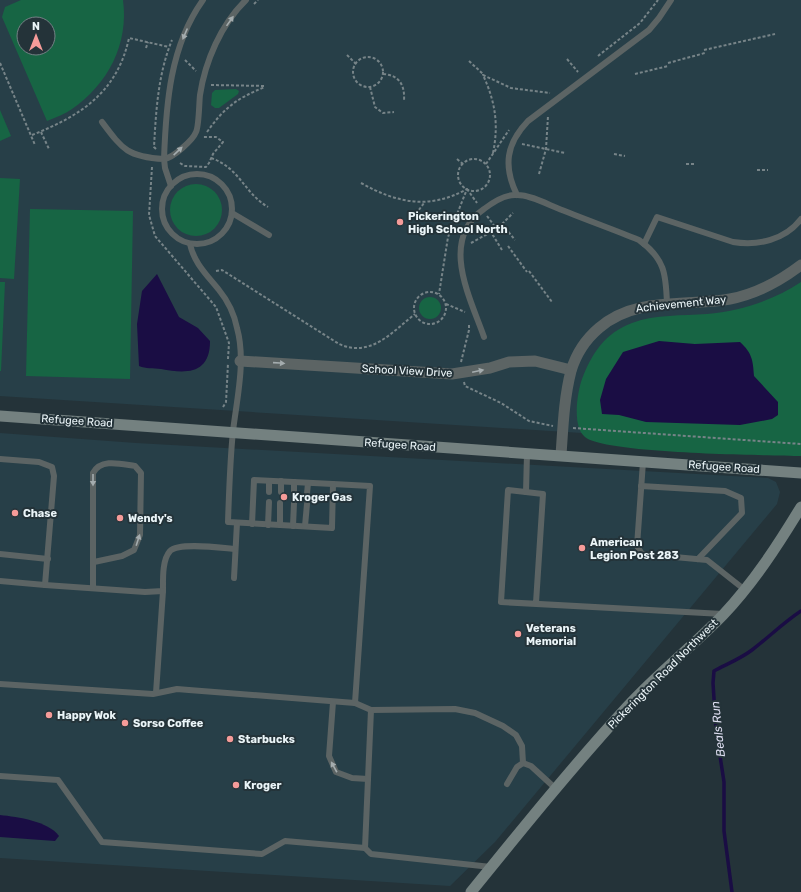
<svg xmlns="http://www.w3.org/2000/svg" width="801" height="892" font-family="Rubik,sans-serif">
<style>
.built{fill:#273f48;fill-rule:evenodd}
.green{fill:#176544;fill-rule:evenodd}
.water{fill:#1a0d44}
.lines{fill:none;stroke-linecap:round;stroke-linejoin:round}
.stream{stroke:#1a0d44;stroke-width:3.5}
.path{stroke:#778488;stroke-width:2;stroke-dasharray:3 2;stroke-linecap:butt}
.service{stroke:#5c6464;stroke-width:6}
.minor{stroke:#5c6464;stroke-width:11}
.secondary{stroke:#748180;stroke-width:11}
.oneway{fill:#a4acae}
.poi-dot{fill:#f59b99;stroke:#243339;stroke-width:1.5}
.labels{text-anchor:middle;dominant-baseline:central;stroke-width:4;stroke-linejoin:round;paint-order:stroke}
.poi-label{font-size:11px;font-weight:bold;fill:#ebf5f8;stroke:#243339;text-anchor:start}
.street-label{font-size:11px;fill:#ebf5f8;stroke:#243339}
.water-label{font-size:12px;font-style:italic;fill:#dedef1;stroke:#243339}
</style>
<rect width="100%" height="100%" fill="#243339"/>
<g class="built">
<path d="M0 0H801V447L0 396ZM24 24H48V48H24Z"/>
<path d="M0 433 136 443 768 478 776 482 780 492 777 504 495 842 450 886 0 858Z"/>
</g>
<g class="green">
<path d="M21 0H123C129 44 108 84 72 109 65 114 56 117 47 121L2 17 5 7ZM24 24H48V48H24Z"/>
<path d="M236 89 239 91 238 94 219 108H215L211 105 212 93 215 90Z"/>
<path d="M0 110 11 136 0 141Z"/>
<path d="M0 178 20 179 14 279 0 278Z"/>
<circle cx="196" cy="210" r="26"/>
<path d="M30 209 133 211 130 379 26 376Z"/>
<path d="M0 282H5L1 371H0Z"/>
<path d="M801 282V456C766 455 605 454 585 437 572 427 577 393 582 379 592 353 605 333 632 323 656 314 682 316 707 314 741 311 774 300 801 282Z"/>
<circle cx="430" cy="308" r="11"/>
</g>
<g class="water">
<path d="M157 274 179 317 198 328 210 341C210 374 187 374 161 369 153 368 146 369 139 366L137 324 142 291Z"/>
<path d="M659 341 695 344 740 342C752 353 753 360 754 376L778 402V415L772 419 740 425 646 422 619 415 602 414 600 400 606 379 623 352Z"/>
<path d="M0 815C18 817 48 821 59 836L55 841 0 837Z"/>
</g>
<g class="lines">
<path class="stream" d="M732 892 724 831V782L716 730 713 683 714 671C727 664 740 659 752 650 769 637 783 623 801 611"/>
<g class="path">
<path d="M254 4 258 0"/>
<path d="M146 48 148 42"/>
<path d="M704 50 775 34"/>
<path d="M347 55 356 64"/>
<path d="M598 56 640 23 658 0"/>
<circle cx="368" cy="72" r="15"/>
<path d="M567 59 578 72"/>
<path d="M185 60 196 71"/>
<path d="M469 61 483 74"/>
<path d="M0 63 35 145"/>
<path d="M668 63 705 53"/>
<path d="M383 74C400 75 405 86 404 101"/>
<path d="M635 74 668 66"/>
<path d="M211 85 266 86"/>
<path d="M370 87 375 107 383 113 394 112"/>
<path d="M41 132 49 149"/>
<path d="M207 132C224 108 237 98 265 87"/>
<path d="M32 135C80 116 117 93 129 38L169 47"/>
<path d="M522 144 565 153"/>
<path d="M156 149 154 147C156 111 158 74 172 40"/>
<path d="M493 153C499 124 495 101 483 75L511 88 550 93"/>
<path d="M614 154 625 156"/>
<path d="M211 158C240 168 244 193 268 207"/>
<circle cx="474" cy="175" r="16"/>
<path d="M457 159 463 164"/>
<path d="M180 163 185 166 206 167 209 163 213 154 223 142 216 137H203"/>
<path d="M486 164 509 130"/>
<path d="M686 164H696"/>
<path d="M152 167 149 215 155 236 216 307 229 343 228 359"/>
<path d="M757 170H768"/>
<path d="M539 174 546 149 548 116"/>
<path d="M361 183C397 203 429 210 467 189L448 237 439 294"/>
<path d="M467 189 477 203"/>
<path d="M487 216 496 228"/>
<path d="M413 218 424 203"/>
<path d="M502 224 513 213"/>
<path d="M471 243 491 232"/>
<path d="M508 246 527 272"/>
<path d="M502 250 491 232 502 224 515 240"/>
<path d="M216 271 222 270 339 344C371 358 392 332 415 314"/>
<path d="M529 271 552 302"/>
<circle cx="430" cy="308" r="16"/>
<path d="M446 304 465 312"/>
<path d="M461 362 469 330V324"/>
<path d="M464 382 465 386 501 403 529 421 553 426"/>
<path d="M223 407 226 402 228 363"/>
<path d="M573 428 801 444"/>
</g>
<g class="service">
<path d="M203 0C170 46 166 104 164 159 173 158 193 140 196 132 199 126 199 104 200 95 205 62 221 24 246 0"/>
<path d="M102 122C123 150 128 157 164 159L165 168 171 186"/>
<circle cx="197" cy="209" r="35"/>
<path d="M517 195C503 166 506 144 528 121L649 30 659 18 671 0"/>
<path d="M232 213 269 235"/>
<path d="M190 244C194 263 207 275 219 290 228 301 234 313 237 328 246 360 237 398 233 431 230 461 229 492 228 522L332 528 333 484 370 486 355 703"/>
<path d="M644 244 657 217 733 242C758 246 785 240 801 219"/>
<path d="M484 337C470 297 439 240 484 209 493 202 505 194 517 195 530 195 545 203 557 208 584 219 612 229 639 240 665 259 666 274 667 304"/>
<path d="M0 459 39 462 52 467 54 476 45 585 0 581"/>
<path d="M643 462 637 546 642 554 707 560 745 590"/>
<path d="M641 486 725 491 741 498 742 513 698 559"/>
<path d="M269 492V481"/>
<path d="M281 492V481"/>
<path d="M526 492 527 454"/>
<path d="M294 493V482"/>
<path d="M307 494 308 483"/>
<path d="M252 524 254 480 333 484"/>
<path d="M268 525 269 502"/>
<path d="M280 525V503"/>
<path d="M293 526 294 503"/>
<path d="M305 526 307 504"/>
<path d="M0 554 48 559"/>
<path d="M234 578 237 523"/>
<path d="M45 585 145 592 163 591C163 579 162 560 170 551 179 542 222 548 235 549"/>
<path d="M93 587V473C101 458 121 464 135 466L141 473 140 535 134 550 122 556 94 562"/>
<path d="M536 603 543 494 508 490 501 602 723 614"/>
<path d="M0 684 153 694 177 689 189 690 355 703 371 710 455 709 475 713 503 726 516 735 522 746 523 763"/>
<path d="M156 693 163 591"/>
<path d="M333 702 329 756 336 772 352 778 368 779"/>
<path d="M371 710 365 848 371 854 491 867"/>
<path d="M0 776 58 780 102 842 262 854 285 841 365 848"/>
<path d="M507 784 517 767 523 763 531 766 555 788"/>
</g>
<g class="minor">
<path d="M240 361 452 374 490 368 509 362 535 361 571 370"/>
<path d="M561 455C563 427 564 398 571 371 576 354 586 339 599 328 636 296 685 307 730 299 756 294 780 281 801 265"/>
</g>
<g class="secondary">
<path d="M0 416 801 473"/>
<path d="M471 892C522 829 573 766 627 707 657 674 693 646 723 615 754 582 778 545 801 507"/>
</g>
</g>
<defs><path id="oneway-solid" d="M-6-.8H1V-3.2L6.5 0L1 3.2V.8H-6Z"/></defs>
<g class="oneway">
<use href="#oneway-solid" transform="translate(230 21) rotate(-55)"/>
<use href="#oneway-solid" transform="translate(185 34) rotate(113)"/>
<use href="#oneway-solid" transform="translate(178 151) rotate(-43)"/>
<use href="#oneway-solid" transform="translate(279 363) rotate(4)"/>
<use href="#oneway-solid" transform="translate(478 371) rotate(-12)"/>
<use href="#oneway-solid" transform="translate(93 480) rotate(90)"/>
<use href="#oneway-solid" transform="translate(138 540) rotate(-72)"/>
<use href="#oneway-solid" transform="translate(334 767) rotate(-119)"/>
</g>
<g class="poi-dot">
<circle cx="400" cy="222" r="4"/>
<circle cx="284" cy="497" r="4"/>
<circle cx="15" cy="513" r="4"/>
<circle cx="120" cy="518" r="4"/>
<circle cx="582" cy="548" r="4"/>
<circle cx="518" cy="634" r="4"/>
<circle cx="49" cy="715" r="4"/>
<circle cx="125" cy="723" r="4"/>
<circle cx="230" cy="739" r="4"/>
<circle cx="236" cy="785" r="4"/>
</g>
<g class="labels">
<g class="poi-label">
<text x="408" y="216">Pickerington<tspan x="408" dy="13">High School North</tspan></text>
<text x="292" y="497">Kroger Gas</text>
<text x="23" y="513">Chase</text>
<text x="128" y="518">Wendy's</text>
<text x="590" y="542">American<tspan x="590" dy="13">Legion Post 283</tspan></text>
<text x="526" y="628">Veterans<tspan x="526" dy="13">Memorial</tspan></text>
<text x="57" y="715">Happy Wok</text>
<text x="133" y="723">Sorso Coffee</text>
<text x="238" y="739">Starbucks</text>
<text x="244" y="785">Kroger</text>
</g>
<g class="street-label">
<text transform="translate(681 304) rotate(-6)">Achievement Way</text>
<text transform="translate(407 371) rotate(3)">School View Drive</text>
<text transform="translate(77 421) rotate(4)">Refugee Road</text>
<text transform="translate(400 445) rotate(4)">Refugee Road</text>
<text transform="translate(724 467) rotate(4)">Refugee Road</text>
<text transform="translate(663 674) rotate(-45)">Pickerington Road Northwest</text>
</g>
<g class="water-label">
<text transform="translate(718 729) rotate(-96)">Beals Run</text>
</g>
</g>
<g transform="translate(36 36)"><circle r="19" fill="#243339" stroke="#748185"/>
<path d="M0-3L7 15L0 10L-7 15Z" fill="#f59b99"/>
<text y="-6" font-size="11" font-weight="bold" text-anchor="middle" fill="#ebf5f8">N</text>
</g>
</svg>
